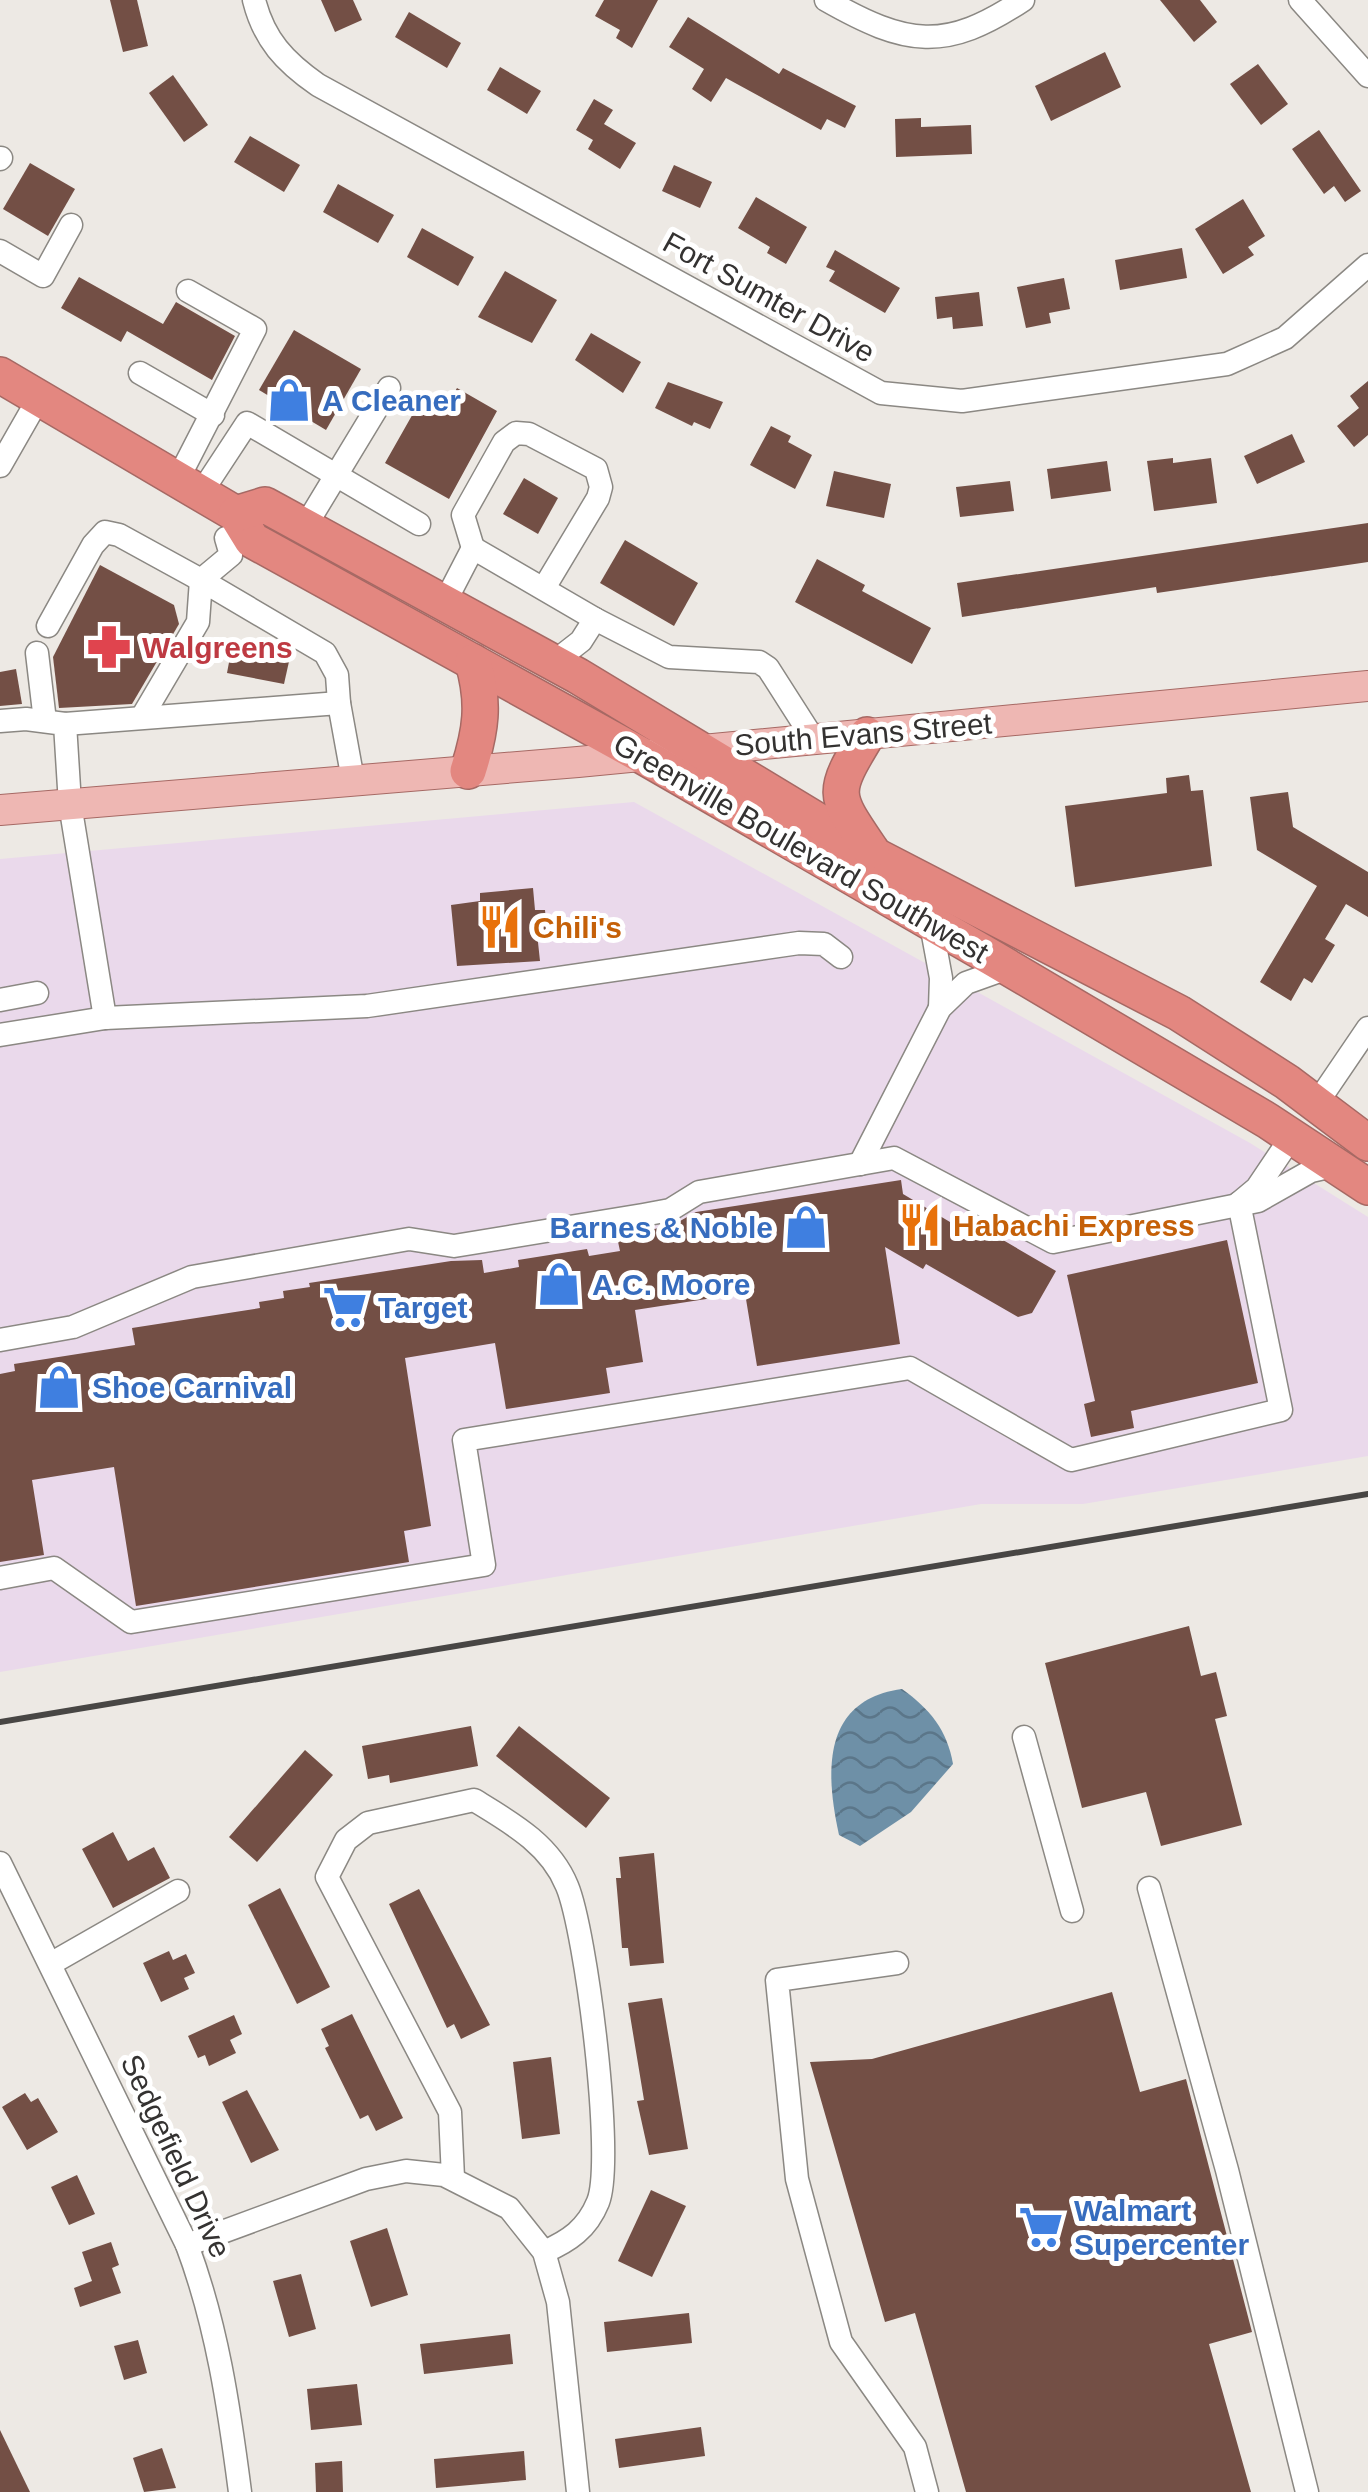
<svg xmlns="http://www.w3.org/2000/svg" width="1368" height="2492" font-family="Arial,sans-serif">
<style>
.commercial{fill:#ead9eb}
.water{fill:url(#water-waves)}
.building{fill:#734f45}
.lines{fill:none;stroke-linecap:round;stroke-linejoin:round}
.minor-casing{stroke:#8b8883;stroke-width:25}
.major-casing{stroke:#a66964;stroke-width:32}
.highway-casing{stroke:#a66964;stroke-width:38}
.minor{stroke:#fff;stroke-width:22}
.major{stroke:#eeb7b3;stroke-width:30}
.highway{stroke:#e38780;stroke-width:35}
.rail{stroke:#484644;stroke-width:6}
.labels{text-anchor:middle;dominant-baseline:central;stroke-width:10;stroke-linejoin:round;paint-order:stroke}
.street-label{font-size:30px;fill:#343231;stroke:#fff}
.shop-label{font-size:30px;font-weight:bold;fill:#366cbe;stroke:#fff;text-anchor:start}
.health-label{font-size:30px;font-weight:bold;fill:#be3a42;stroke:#fff;text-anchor:start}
.food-label{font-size:30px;font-weight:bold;fill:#c56008;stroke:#fff;text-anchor:start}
</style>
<defs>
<pattern id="water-waves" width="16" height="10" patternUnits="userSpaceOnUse" patternTransform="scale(2.5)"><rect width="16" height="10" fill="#6e90a7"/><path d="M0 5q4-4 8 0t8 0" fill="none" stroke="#5b7689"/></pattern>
</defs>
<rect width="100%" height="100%" fill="#ede9e4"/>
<path class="commercial" d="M634 802 1250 1143 1368 1217V1456L1083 1504H981L0 1672V859Z"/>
<path class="water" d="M902 1689C930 1709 947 1730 953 1764L911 1812 860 1846 839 1835C825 1771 822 1700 902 1689Z"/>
<g class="building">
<path d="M110 0H137L148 46 123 52Z"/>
<path d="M321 0H353L362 20 335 32Z"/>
<path d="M604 0H658L632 48 616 38 620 30 595 16Z"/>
<path d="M1160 0H1200L1217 22 1194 42Z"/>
<path d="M409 12 461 43 447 68 395 37Z"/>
<path d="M688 17 779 74 783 68 856 106 845 128 827 119 821 130 726 78 711 102 692 89 704 69 669 47Z"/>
<path d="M1105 52 1121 87 1051 121 1035 86Z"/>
<path d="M1258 64 1288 104 1261 125 1230 84Z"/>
<path d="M500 67 541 91 527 114 487 90Z"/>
<path d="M173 75 208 125 184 142 149 93Z"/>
<path d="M594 99 613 110 604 124 636 143 620 169 588 149 593 140 576 130Z"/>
<path d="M921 118V127L971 125 972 154 896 157 895 119Z"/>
<path d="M1319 130 1361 191 1345 202 1334 186 1324 194 1292 149Z"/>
<path d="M250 136 300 165 284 192 234 162Z"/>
<path d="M30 163 75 189 48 236 3 209Z"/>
<path d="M674 165 712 182 700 208 662 191Z"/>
<path d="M338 184 394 215 378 243 323 212Z"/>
<path d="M756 197 807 227 786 264 767 253 770 247 738 228Z"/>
<path d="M1243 199 1265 236 1248 247 1254 255 1223 274 1195 229Z"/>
<path d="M422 228 474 257 458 286 407 257Z"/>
<path d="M1182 248 1187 278 1120 290 1115 260Z"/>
<path d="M835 250 900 288 885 313 829 281 835 271 826 267Z"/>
<path d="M505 271 557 300 532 343 478 317Z"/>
<path d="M79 277 163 324 176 302 235 336 212 380 127 331 121 342 61 308Z"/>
<path d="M1064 278 1070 309 1049 313 1051 323 1026 328 1017 287Z"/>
<path d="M979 292 983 326 953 329 952 317 937 319 935 297Z"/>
<path d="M294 330 361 369 326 430 259 390Z"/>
<path d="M591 333 641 362 623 393 575 360Z"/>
<path d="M1368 381V435L1354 447 1337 426 1359 408 1350 396Z"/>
<path d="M668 382 723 402 710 429 694 422 692 426 655 408Z"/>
<path d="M457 388 497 411 449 499 385 463 423 396 445 409Z"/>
<path d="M771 426 791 436 788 442 812 455 795 489 750 465Z"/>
<path d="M1292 434 1305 462 1257 484 1244 456Z"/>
<path d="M1173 458V463L1211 458 1217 503 1154 511 1147 461Z"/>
<path d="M1107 461 1111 491 1051 499 1047 469Z"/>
<path d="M834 471 891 484 884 518 826 506Z"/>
<path d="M524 478 558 498 538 534 503 514Z"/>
<path d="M1010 481 1014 511 960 517 956 487Z"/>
<path d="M1368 523V562L1157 593 1156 587 962 617 957 583Z"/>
<path d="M625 540 698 583 674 626 600 583Z"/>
<path d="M817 559 865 585 862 591 931 628 912 664 795 602Z"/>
<path d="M100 565 174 605 179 624 132 704 59 708 53 657Z"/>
<path d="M232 646 290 657 284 684 227 673Z"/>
<path d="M16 669 22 704 0 706V672Z"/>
<path d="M1189 775 1191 791 1203 790 1212 866 1075 887 1065 806 1167 793 1166 778Z"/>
<path d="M1288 792 1293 827 1368 872V917L1346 904 1325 939 1335 945 1312 983 1304 978 1291 1001 1260 982 1317 886 1257 850 1250 797Z"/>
<path d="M533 888 535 910H545L547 932 537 933 540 961 457 966 451 905 480 901V893Z"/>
<path d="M901 1180 903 1194 950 1222 955 1212 1056 1271 1032 1313 1018 1317 926 1264 923 1269 885 1247 900 1344 757 1366 745 1293 635 1310 643 1362 606 1368 610 1393 506 1409 495 1343 405 1358 431 1526 404 1531 409 1562 136 1606 114 1467 32 1480 44 1555 0 1562V1374L15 1371 14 1364 135 1345 132 1328 260 1308 259 1302 284 1298 283 1291 310 1287 309 1283 451 1261 482 1260 484 1273 519 1267 518 1260 587 1249 589 1256 620 1251 617 1237 673 1225 696 1212Z"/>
<path d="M1227 1240 1258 1383 1131 1411 1134 1428 1091 1437 1084 1404 1095 1401 1067 1275Z"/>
<path d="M1189 1626 1201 1676 1216 1672 1227 1716 1215 1719 1242 1825 1161 1846 1146 1792 1082 1808 1045 1663Z"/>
<path d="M471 1726 478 1766 390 1783 389 1775 368 1779 362 1746Z"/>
<path d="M519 1726 610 1798 586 1828 496 1756Z"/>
<path d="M305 1750 333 1775 257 1862 229 1837Z"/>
<path d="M113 1832 128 1861 154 1847 170 1878 113 1908 82 1849Z"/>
<path d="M654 1853 664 1963 630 1966 628 1948H622L616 1878H621L619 1857Z"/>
<path d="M280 1888 330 1987 297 2004 248 1905Z"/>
<path d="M419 1889 490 2025 461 2039 454 2024 447 2028 389 1904Z"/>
<path d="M169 1951 173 1960 186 1954 195 1973 184 1978 189 1989 161 2002 143 1963Z"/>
<path d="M1112 1992 1140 2092 1186 2079 1252 2332 1209 2344 1251 2492H966L915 2313 885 2322 810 2062 872 2059Z"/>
<path d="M662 1998 688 2149 649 2155 637 2101 644 2100 628 2003Z"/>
<path d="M352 2014 403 2118 376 2131 368 2115 360 2119 325 2048 329 2046 321 2029Z"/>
<path d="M234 2015 242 2034 230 2040 236 2053 209 2066 205 2055 198 2058 188 2036Z"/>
<path d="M551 2057 560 2134 522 2139 513 2062Z"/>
<path d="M247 2090 279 2150 251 2163 222 2102Z"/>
<path d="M25 2093 31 2102 38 2098 58 2132 27 2150 2 2107Z"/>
<path d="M77 2175 95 2214 69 2225 51 2187Z"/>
<path d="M651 2190 686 2206 652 2277 618 2261Z"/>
<path d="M387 2228 408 2295 371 2307 350 2241Z"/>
<path d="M111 2242 119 2265 112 2268 121 2293 80 2307 74 2288 92 2281 82 2252Z"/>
<path d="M301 2274 316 2329 289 2337 273 2281Z"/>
<path d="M689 2313 692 2343 607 2352 604 2322Z"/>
<path d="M510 2334 513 2364 424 2374 420 2344Z"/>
<path d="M138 2340 147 2373 124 2380 114 2346Z"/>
<path d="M357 2384 362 2425 311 2430 307 2389Z"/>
<path d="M701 2427 705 2456 619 2468 615 2439Z"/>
<path d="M0 2430 30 2492H0Z"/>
<path d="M162 2448 176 2488 144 2492 133 2458Z"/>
<path d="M524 2451 526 2480 436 2488 434 2459Z"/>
<path d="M342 2461 343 2492H316L315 2463Z"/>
</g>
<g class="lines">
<g class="minor-casing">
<g id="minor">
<path d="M254 0C264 40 285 62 318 85L881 393 962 401 1227 364 1285 338 1368 265"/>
<path d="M826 0C907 46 945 52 1023 0"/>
<path d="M1300 0 1368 76"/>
<path d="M0 159 1 158"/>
<path d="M0 251 43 276 71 225"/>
<path d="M140 373 213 415"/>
<path d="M0 466 40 396"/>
<path d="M178 479 255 329 188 291"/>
<path d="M201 493 247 423 419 524"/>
<path d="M306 525 389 388"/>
<path d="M473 548 463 515 504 442 516 433 529 434 596 469 601 487 598 498 544 588"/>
<path d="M445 602 473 548 595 619"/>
<path d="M48 626 93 545 105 532 119 535 201 580 231 555 226 538"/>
<path d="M37 653 45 721"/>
<path d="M554 662 581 641 595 619 669 657 759 662 768 668 814 740"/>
<path d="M142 717 198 622 201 580 325 653 337 675 339 703"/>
<path d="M0 721 26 719 65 724 70 804 105 1018"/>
<path d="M65 724 339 703 353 780"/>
<path d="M931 924 941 978 940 1008"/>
<path d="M0 1000 37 993"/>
<path d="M0 1035 105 1018 367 1006 799 943 824 944 841 957"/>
<path d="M1317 1103 1368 1028"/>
<path d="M860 1164 940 1008 966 983 1008 968"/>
<path d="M1239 1203 1257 1188 1292 1136"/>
<path d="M0 1340 73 1327 192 1277 409 1239 454 1246 643 1215 670 1210 699 1192 894 1158 1053 1242 1258 1201 1311 1171 1337 1165"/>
<path d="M0 1578 54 1568 131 1622 484 1565 464 1440 910 1368 1071 1460 1281 1410 1239 1203"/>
<path d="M1024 1737 1072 1911"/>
<path d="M0 1863 187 2245C217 2325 229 2407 240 2492"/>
<path d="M1149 1888 1227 2170 1307 2492"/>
<path d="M52 1963 178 1891"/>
<path d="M897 1963 777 1980 797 2179 841 2342 915 2447 927 2492"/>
<path d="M453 2178 450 2112 327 1877 346 1840 368 1823 474 1800C510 1822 550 1844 567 1886 586 1931 615 2160 598 2202 587 2229 569 2241 544 2252"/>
<path d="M187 2245 366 2179 406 2171 444 2175 509 2208 544 2252 558 2302 578 2492"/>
</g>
</g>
<g class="major-casing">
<path id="major" d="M0 810 578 762 1368 686"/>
</g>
<g class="highway-casing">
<g id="highway">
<path d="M0 375 236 514 252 540 641 755 994 959 1268 1121 1368 1187"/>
<path d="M236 514 265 505 578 676 874 855 1179 1013 1287 1082 1368 1143"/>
<path d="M867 735C831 794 833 794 871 850"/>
<path d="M468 771C481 731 485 703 473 662"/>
</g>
</g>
<use href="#minor" class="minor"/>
<use href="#major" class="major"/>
<use href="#highway" class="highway"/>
<path class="rail" d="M0 1722 1368 1494"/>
</g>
<defs>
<g id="shop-bare" transform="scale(3.45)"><path d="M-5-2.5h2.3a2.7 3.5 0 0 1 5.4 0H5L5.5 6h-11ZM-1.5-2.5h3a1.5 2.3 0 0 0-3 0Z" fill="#3f7fe0" stroke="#fff" stroke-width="2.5" paint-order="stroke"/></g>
<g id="pharmacy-bare" transform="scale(3.45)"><path d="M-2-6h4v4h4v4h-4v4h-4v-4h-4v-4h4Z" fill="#e0444e" stroke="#fff" stroke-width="2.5" paint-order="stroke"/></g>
<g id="restaurant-bare" transform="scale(3.45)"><path d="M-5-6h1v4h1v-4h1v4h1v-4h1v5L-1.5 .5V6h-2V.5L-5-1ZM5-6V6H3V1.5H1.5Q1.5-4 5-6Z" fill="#e8710a" stroke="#fff" stroke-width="2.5" paint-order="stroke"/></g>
<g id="supermarket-bare" transform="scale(3.45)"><path d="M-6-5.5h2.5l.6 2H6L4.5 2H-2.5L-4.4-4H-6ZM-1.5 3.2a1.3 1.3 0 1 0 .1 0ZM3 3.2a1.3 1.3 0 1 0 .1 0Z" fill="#3f7fe0" stroke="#fff" stroke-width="2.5" paint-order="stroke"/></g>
</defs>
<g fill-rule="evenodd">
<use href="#shop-bare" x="289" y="400"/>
<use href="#pharmacy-bare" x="109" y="647"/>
<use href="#restaurant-bare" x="500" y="927"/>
<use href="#restaurant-bare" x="920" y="1225"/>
<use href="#shop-bare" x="806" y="1227"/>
<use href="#shop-bare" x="559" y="1284"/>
<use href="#supermarket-bare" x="345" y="1307"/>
<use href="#shop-bare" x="59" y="1387"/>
<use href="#supermarket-bare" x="1041" y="2227"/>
</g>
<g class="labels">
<g class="street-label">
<text transform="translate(769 297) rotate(29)">Fort Sumter Drive</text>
<text transform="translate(863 734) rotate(-5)">South Evans Street</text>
<text transform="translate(801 848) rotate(30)">Greenville Boulevard Southwest</text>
<text transform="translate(176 2156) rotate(65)">Sedgefield Drive</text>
</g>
<g class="shop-label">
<text x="322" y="400">A Cleaner</text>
<text x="773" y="1227" text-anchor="end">Barnes &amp; Noble</text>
<text x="592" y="1284">A.C. Moore</text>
<text x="378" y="1307">Target</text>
<text x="92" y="1387">Shoe Carnival</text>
<text x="1074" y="2210">Walmart<tspan x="1074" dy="34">Supercenter</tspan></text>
</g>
<g class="health-label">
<text x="142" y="647">Walgreens</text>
</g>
<g class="food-label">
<text x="533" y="927">Chili's</text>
<text x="953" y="1225">Habachi Express</text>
</g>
</g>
</svg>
